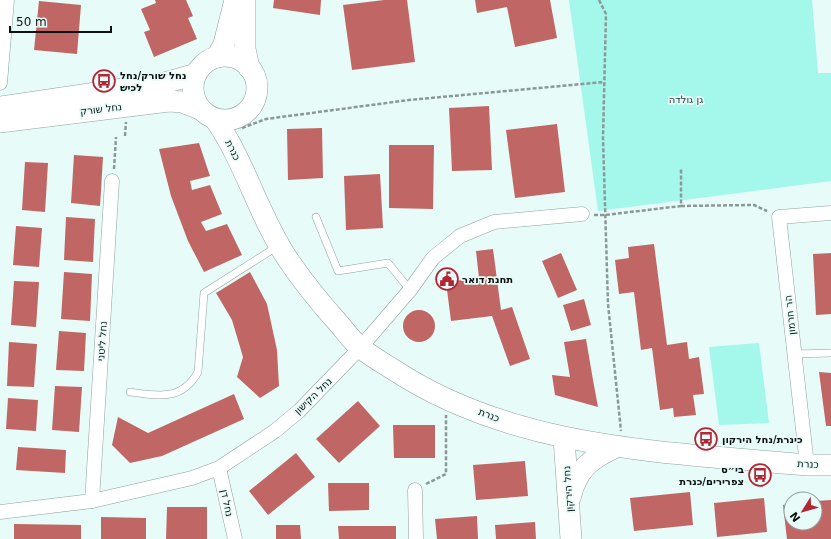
<svg xmlns="http://www.w3.org/2000/svg" width="831" height="539" font-family="'DejaVu Sans','Noto Sans Hebrew',sans-serif">
<style>
.green{fill:#a4f7eb}
.building{fill:#c06664}
.lines{fill:none;stroke-linecap:round;stroke-linejoin:round}
.lane-casing{stroke:#8ea19e;stroke-width:8}
.street-casing{stroke:#8ea19e;stroke-width:15}
.secondary-casing{stroke:#8ea19e;stroke-width:22}
.path{stroke:#8a9997;stroke-width:2.5;stroke-dasharray:4 2;stroke-linecap:butt}
.lane{stroke:#fff;stroke-width:7}
.street{stroke:#fff;stroke-width:14}
.secondary{stroke:#fff;stroke-width:21}
.labels{text-anchor:middle;dominant-baseline:central;stroke-width:3.5;stroke-linejoin:round;paint-order:stroke}
.poi-label{font-size:10px;font-weight:bold;fill:#0b1211;stroke:#e7fbf8;text-anchor:start}
.park-label{font-size:10px;fill:#1c3330;stroke:#e7fbf8}
.street-label{font-size:10px;fill:#0b1211;stroke:#e7fbf8}
</style>
<rect width="100%" height="100%" fill="#e7fbf8"/>
<g class="green">
<path d="M569 0H812L818 73H831V181L598 211Z"/>
<path d="M759 343 769 423 719 425 709 347Z"/>
</g>
<g class="building">
<path d="M155 0H186L193 16 188 18 197 39 154 57 144 32 150 30 141 9 156 3Z"/>
<path d="M274 0H321L320 15 273 8Z"/>
<path d="M384 0H407L415 62 352 70 343 5Z"/>
<path d="M475 0H550L557 38 515 47 507 7 477 13Z"/>
<path d="M39 1 81 5 77 54 34 50Z"/>
<path d="M489 106 492 170 452 171 449 108Z"/>
<path d="M557 124 565 192 515 198 506 130Z"/>
<path d="M322 128 323 178 288 180 287 129Z"/>
<path d="M199 143 210 176 190 181 192 190 210 185 222 214 201 222 206 231 227 224 242 255 204 272 188 241 171 196 159 149Z"/>
<path d="M389 145H434L433 209 389 208Z"/>
<path d="M74 155 103 157 100 206 71 203Z"/>
<path d="M25 162 48 163 45 212 22 210Z"/>
<path d="M380 174 383 228 346 230 344 176Z"/>
<path d="M66 217 95 219 93 262 64 260Z"/>
<path d="M16 226 42 228 39 267 13 265Z"/>
<path d="M654 244 667 345 687 342 689 359 699 357 704 394 693 395 696 415 674 417 673 408 660 410 652 348 641 350 634 292 619 294 615 260 629 258 628 247Z"/>
<path d="M493 249 501 310 512 307 530 359 510 366 492 316 451 321 446 282 479 278 476 251Z"/>
<path d="M561 253 577 290 558 298 542 261Z"/>
<path d="M831 253V314L816 315 813 254Z"/>
<path d="M64 272 92 274 90 321 61 319Z"/>
<path d="M250 272 267 304 277 350 279 386 260 398 237 377 243 357 232 320 216 293Z"/>
<path d="M14 281 39 282 36 327 11 325Z"/>
<path d="M584 299 591 325 571 331 563 305Z"/>
<circle cx="419" cy="326" r="16"/>
<path d="M59 331 86 333 84 371 56 370Z"/>
<path d="M586 339 593 380 598 407 555 395 552 375 570 377 564 342Z"/>
<path d="M9 342 37 344 34 387 7 386Z"/>
<path d="M819 372 831 373V426H826Z"/>
<path d="M55 386 82 387 79 432 52 430Z"/>
<path d="M234 394 244 419 162 456 130 463 112 445 118 417 148 433Z"/>
<path d="M8 398 38 400 36 431 6 429Z"/>
<path d="M358 401 380 426 339 463 316 439Z"/>
<path d="M393 425H435V458H394Z"/>
<path d="M18 447 66 450 65 473 16 470Z"/>
<path d="M296 453 315 477 268 515 249 491Z"/>
<path d="M525 461 528 496 476 500 473 465Z"/>
<path d="M328 483H369V510L329 511Z"/>
<path d="M690 492 693 525 634 531 630 498Z"/>
<path d="M764 498 767 532 717 537 714 503Z"/>
<path d="M831 500V539H787L783 505 791 504V523H815V501Z"/>
<path d="M167 507H207V539H166Z"/>
<path d="M477 516 478 539H437L435 519Z"/>
<path d="M101 517 146 518V539H101Z"/>
<path d="M535 522 536 539H496L495 525Z"/>
<path d="M14 524 81 525V539H14Z"/>
<path d="M276 525H300L301 539H276Z"/>
<path d="M338 526H396V539H339Z"/>
</g>
<g class="lines">
<g class="lane-casing">
<g id="lane">
<path d="M316 217 338 271 388 263 410 290"/>
<path d="M795 354 831 353"/>
<path d="M130 392C159 396 182 401 198 372L204 293 278 246"/>
</g>
</g>
<g class="street-casing">
<g id="street">
<path d="M0 83 7 0"/>
<path d="M807 465 779 217 831 213"/>
<path d="M219 468 235 539"/>
<path d="M415 490 416 539"/>
<path d="M92 501 112 181"/>
<path d="M0 512 92 501 192 478 219 468 275 431 299 411 360 348 410 290 433 258 460 236 494 222 582 214"/>
</g>
</g>
<g class="secondary-casing">
<g id="secondary">
<path d="M245 0V49L249 68"/>
<circle cx="225" cy="88" r="32"/>
<path d="M217 57 224 44 235 0"/>
<path d="M0 107 164 83 196 74"/>
<path d="M215 119C245 162 258 214 287 258 303 282 321 304 340 325 346 332 352 341 360 347 370 356 383 363 394 370 516 450 667 452 807 465H831"/>
<path d="M0 122 169 101 182 102 200 109"/>
<path d="M564 438 571 539"/>
<path d="M570 498C577 469 590 459 616 447"/>
</g>
</g>
<g class="path">
<path d="M599 0 606 14 603 138 608 304 621 431"/>
<path d="M242 128 266 119 409 100 604 82"/>
<path d="M125 136 126 122"/>
<path d="M114 169 116 137"/>
<path d="M681 206 754 205 767 211"/>
<path d="M594 215H605L681 206V168"/>
<path d="M426 484 446 474V415"/>
</g>
<use href="#lane" class="lane"/>
<use href="#street" class="street"/>
<use href="#secondary" class="secondary"/>
</g>
<defs>
<g id="bus-ring" transform="scale(1.15)"><circle r="9.5" fill="#e7fbf8" stroke="#b52432" stroke-width="1.5"/><path d="M-5-6H5V4H4V6H2V4H-2V6H-4V4H-5ZM-3.5-4V0h7V-4ZM-3.5 1.2v1.5H-2V1.2ZM2 1.2v1.5H3.5V1.2Z" fill="#b52432"/></g>
<g id="civic-ring" transform="scale(1.15)"><circle r="9.5" fill="#e7fbf8" stroke="#b52432" stroke-width="1.5"/><path d="M-.6-6.5H3V-4.5H.6V-3L4-1V1h2V6H-6V1h2V-1L-.6-3ZM-1.2 2.5V6h2.4V2.5Z" fill="#b52432"/></g>
</defs>
<g fill-rule="evenodd">
<use href="#bus-ring" x="104" y="81"/>
<use href="#civic-ring" x="447" y="279"/>
<use href="#bus-ring" x="706" y="439"/>
<use href="#bus-ring" x="760" y="475"/>
</g>
<g class="labels">
<g class="poi-label">
<text x="120" y="75">נחל שורק/נחל<tspan x="120" dy="12">לכיש</tspan></text>
<text x="462" y="279">תחנת דואר</text>
<text x="722" y="439">כינרת/נחל הירקון</text>
<text x="744" y="469" text-anchor="end">בי״ס<tspan x="744" dy="12">צפרירים/כנרת</tspan></text>
</g>
<g class="park-label">
<text x="686" y="99">גן גולדה</text>
</g>
<g class="street-label">
<text transform="translate(101 109) rotate(-7)">נחל שורק</text>
<text transform="translate(233 150) rotate(63)">כנרת</text>
<text transform="translate(790 315) rotate(-96)">הר חרמון</text>
<text transform="translate(102 341) rotate(-86)">נחל ליטני</text>
<text transform="translate(313 396) rotate(-44)">נחל הקישון</text>
<text transform="translate(489 415) rotate(20)">כנרת</text>
<text transform="translate(808 464) rotate(3)">כנרת</text>
<text transform="translate(568 489) rotate(-94)">נחל הירקון</text>
<text transform="translate(227 503) rotate(78)">נחל דן</text>
</g>
</g>
<g transform="translate(803 511) rotate(233)"><circle r="19" fill="#e7fbf8" stroke="#8f9e9c"/>
<path d="M0-3L7 15L0 10L-7 15Z" fill="#b52432"/>
<text y="-6" font-size="11" font-weight="bold" text-anchor="middle" fill="#0b1211">N</text>
</g>
<path d="M10 26v6h101v-6" fill="none" stroke="#0b1211" stroke-width="2"/>
<text x="16" y="26" font-size="12" fill="#0b1211" stroke="#e7fbf8" stroke-width="3" paint-order="stroke">50 m</text>
</svg>
